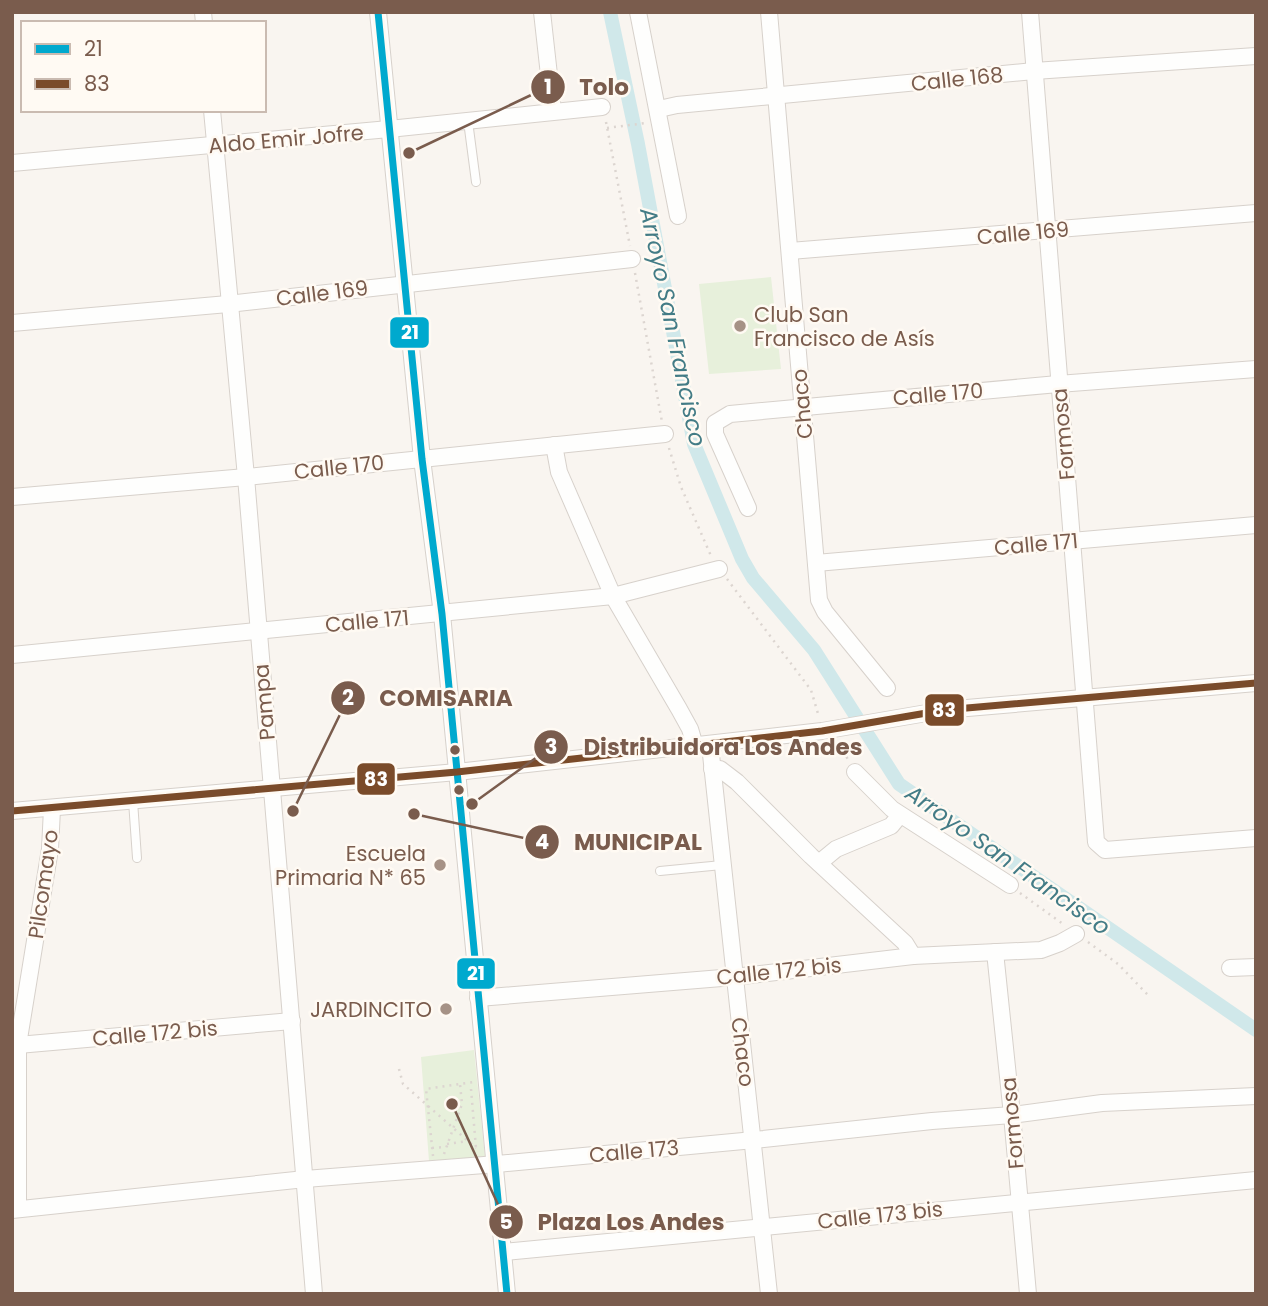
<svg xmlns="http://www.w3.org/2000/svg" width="1268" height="1306" font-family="Poppins,sans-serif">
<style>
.green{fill:#e7f0db}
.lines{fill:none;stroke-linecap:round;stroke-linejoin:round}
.canal{stroke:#d0e8ea;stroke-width:14}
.lane-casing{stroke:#d7d1cb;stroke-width:10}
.street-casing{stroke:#d7d1cb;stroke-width:18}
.path{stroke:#dcd5d0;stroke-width:2.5;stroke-dasharray:2 5;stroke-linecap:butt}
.lane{stroke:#fefefd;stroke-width:8}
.street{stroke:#fefefd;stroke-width:16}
.bus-1-casing{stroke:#fffaf3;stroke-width:12}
.bus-2-casing{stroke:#fffaf3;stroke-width:12}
.bus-1{stroke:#00a9ce;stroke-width:7}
.bus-2{stroke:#7a4b2a;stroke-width:7}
.poi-dot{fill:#a69286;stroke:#fffaf3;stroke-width:2.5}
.bus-dot{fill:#7a5c4d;stroke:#fffaf3;stroke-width:2.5}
.labels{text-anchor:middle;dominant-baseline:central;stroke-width:5;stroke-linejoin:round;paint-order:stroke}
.street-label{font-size:21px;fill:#7a5c4d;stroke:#fffaf3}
.poi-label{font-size:21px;fill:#7a5c4d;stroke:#fffaf3;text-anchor:end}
.water-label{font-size:23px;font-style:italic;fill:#437c86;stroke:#fffaf3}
.leader{fill:none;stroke:#7a5c4d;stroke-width:2.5}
.callout-dot{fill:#7a5c4d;stroke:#fffaf3;stroke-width:2.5}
.mark-label{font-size:21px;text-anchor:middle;font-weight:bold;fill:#fff}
.callout-label{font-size:23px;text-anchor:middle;font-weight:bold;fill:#7a5c4d;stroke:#fffaf3;stroke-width:5;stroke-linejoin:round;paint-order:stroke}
.line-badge{stroke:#fffaf3;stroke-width:2.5}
.badge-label{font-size:19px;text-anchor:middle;font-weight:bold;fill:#fff}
</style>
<rect width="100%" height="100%" fill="#f9f5f0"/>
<g class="green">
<path d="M771 277 781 369 709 374 699 284Z"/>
<path d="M474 1050 485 1157 429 1161 421 1057Z"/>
</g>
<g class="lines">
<path class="canal" d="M610 12 638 144 694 444 742 559 753 578 814 650 899 784 1256 1030"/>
<g class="lane-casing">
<g id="lane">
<path d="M468 121 476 182"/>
<path d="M133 801 137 858"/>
<path d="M660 871 722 865"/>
</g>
</g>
<g class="street-casing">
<g id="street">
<path d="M203 12 204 23"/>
<path d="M378 12 422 459 442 614 507 1294"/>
<path d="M542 12 553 111"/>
<path d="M638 12 678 216"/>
<path d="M769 12 819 600 825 612 887 688"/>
<path d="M1030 12 1096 842 1105 850 1256 838"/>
<path d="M659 109 677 105 1034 71 1256 56"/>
<path d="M212 110 246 477 314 1294"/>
<path d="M12 163 389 129 602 107"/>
<path d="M790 251 1256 213"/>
<path d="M12 323 228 304 632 259"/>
<path d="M554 445 559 472 613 596 679 709 690 729 695 746"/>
<path d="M12 497 246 477 665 434"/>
<path d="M748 508 715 434V423L730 414 1058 384 1256 369"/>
<path d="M816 563 1256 525"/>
<path d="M12 655 613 596 719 569"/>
<path d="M710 745 769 1294"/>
<path d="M712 769H720L737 782 811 856 905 943 913 956"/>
<path d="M855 772 892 809 1010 885"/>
<path d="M12 811 457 772 822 731 944 710 1256 683"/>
<path d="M819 863 836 849 891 826 900 815"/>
<path d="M995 952 1012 1115 1028 1294"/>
<path d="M1230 968 1256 967"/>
<path d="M478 998 734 977 913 956 1041 950 1060 943 1076 934"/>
<path d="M18 1045 292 1021"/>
<path d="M18 1209V1045L50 849 52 809"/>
<path d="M12 1210 305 1179 497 1164 754 1140 932 1121 1012 1115 1102 1103 1256 1096"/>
<path d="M504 1252 1256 1180"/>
</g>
</g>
<g class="path">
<path d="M606 122 630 246"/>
<path d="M607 128 646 123"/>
<path d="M635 273 662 422"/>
<path d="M669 448 681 487 711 556"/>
<path d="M727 579 811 690 819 717"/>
<path d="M841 744 848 760"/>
<path d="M1020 893 1063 924"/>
<path d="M1088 942 1118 964 1148 995"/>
<path d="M399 1069 403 1084 476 1148"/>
<path d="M471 1089 476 1148 473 1151"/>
<path d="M447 1144 468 1141"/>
<path d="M432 1148 446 1147"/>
<path d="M444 1154 462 1104 460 1084"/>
<path d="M433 1156 426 1089 474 1082"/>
</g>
<use href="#lane" class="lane"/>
<use href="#street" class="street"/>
<g class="bus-1-casing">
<path id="bus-1" d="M378 12 422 459 442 614 507 1294"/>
</g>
<g class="bus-2-casing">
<path id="bus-2" d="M12 811 457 772 822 731 944 710 1256 683"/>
</g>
<use href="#bus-1" class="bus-1"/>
<use href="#bus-2" class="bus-2"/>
</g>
<g class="poi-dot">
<circle cx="740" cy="326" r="7"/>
<circle cx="440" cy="865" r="7"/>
<circle cx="446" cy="1009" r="7"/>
</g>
<g class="bus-dot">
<circle cx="455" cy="750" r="6"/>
<circle cx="459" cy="790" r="6"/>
</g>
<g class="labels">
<g class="street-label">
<text transform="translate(957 79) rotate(-6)">Calle 168</text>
<text transform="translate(286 139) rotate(-5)">Aldo Emir Jofre</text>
<text transform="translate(1023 233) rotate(-5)">Calle 169</text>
<text transform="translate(322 293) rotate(-7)">Calle 169</text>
<text transform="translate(938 394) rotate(-5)">Calle 170</text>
<text transform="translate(802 404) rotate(-95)">Chaco</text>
<text transform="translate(1063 434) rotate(-95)">Formosa</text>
<text transform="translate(339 467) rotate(-6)">Calle 170</text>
<text transform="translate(1036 544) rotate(-5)">Calle 171</text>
<text transform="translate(367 621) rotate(-5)">Calle 171</text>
<text transform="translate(264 702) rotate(-95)">Pampa</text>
<text transform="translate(43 884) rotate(-82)">Pilcomayo</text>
<text transform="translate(779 971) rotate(-6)">Calle 172 bis</text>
<text transform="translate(155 1033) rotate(-5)">Calle 172 bis</text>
<text transform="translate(743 1052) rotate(83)">Chaco</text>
<text transform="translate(1012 1123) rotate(-95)">Formosa</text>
<text transform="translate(634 1151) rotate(-5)">Calle 173</text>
<text transform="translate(880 1215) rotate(-6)">Calle 173 bis</text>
</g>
<g class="poi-label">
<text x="754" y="314" text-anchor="start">Club San<tspan x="754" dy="24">Francisco de Asís</tspan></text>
<text x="426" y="853">Escuela<tspan x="426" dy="24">Primaria N* 65</tspan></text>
<text x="432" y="1009">JARDINCITO</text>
</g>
<g class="water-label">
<text transform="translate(673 327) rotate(78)">Arroyo San Francisco</text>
<text transform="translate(1008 860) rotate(35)">Arroyo San Francisco</text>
</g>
</g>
<path class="leader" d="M409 153L548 87M293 811L348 698M472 804L551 747M414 814L542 842M452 1104L506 1222"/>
<g class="callout-dot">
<circle cx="409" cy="153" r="7"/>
<circle cx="293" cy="811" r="7"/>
<circle cx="472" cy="804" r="7"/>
<circle cx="414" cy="814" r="7"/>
<circle cx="452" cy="1104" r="7"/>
<circle cx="548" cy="87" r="18"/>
<circle cx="348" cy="698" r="18"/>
<circle cx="551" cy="747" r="18"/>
<circle cx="542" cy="842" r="18"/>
<circle cx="506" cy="1222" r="18"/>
</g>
<g class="mark-label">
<text x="548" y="94">1</text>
<text x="348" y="705">2</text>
<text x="551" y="754">3</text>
<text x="542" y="849">4</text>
<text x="506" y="1229">5</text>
</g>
<g class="callout-label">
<text x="604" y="95">Tolo</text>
<text x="446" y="706">COMISARIA</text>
<text x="723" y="755">Distribuidora Los Andes</text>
<text x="638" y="850">MUNICIPAL</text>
<text x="631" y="1230">Plaza Los Andes</text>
</g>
<g class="line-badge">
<rect x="389" y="316" width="41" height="33" rx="7" fill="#00a9ce"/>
<rect x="924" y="693" width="41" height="34" rx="7" fill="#7a4b2a"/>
<rect x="356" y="762" width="40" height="34" rx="7" fill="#7a4b2a"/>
<rect x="456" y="957" width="40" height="33" rx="7" fill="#00a9ce"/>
</g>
<g class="badge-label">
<text x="410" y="339">21</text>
<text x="944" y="717">83</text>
<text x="376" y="786">83</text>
<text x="476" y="980">21</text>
</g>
<rect width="1268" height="1306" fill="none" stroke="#7a5c4d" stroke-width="28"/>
<rect x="21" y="21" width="245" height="91" fill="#fffaf3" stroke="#cabbb1" stroke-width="2"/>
<rect x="35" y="44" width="35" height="10" fill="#00a9ce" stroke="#cabbb1" stroke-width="2"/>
<text x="84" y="56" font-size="21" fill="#7a5c4d">21</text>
<rect x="35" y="79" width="35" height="10" fill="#7a4b2a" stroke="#cabbb1" stroke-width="2"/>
<text x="84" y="91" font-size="21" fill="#7a5c4d">83</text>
</svg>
